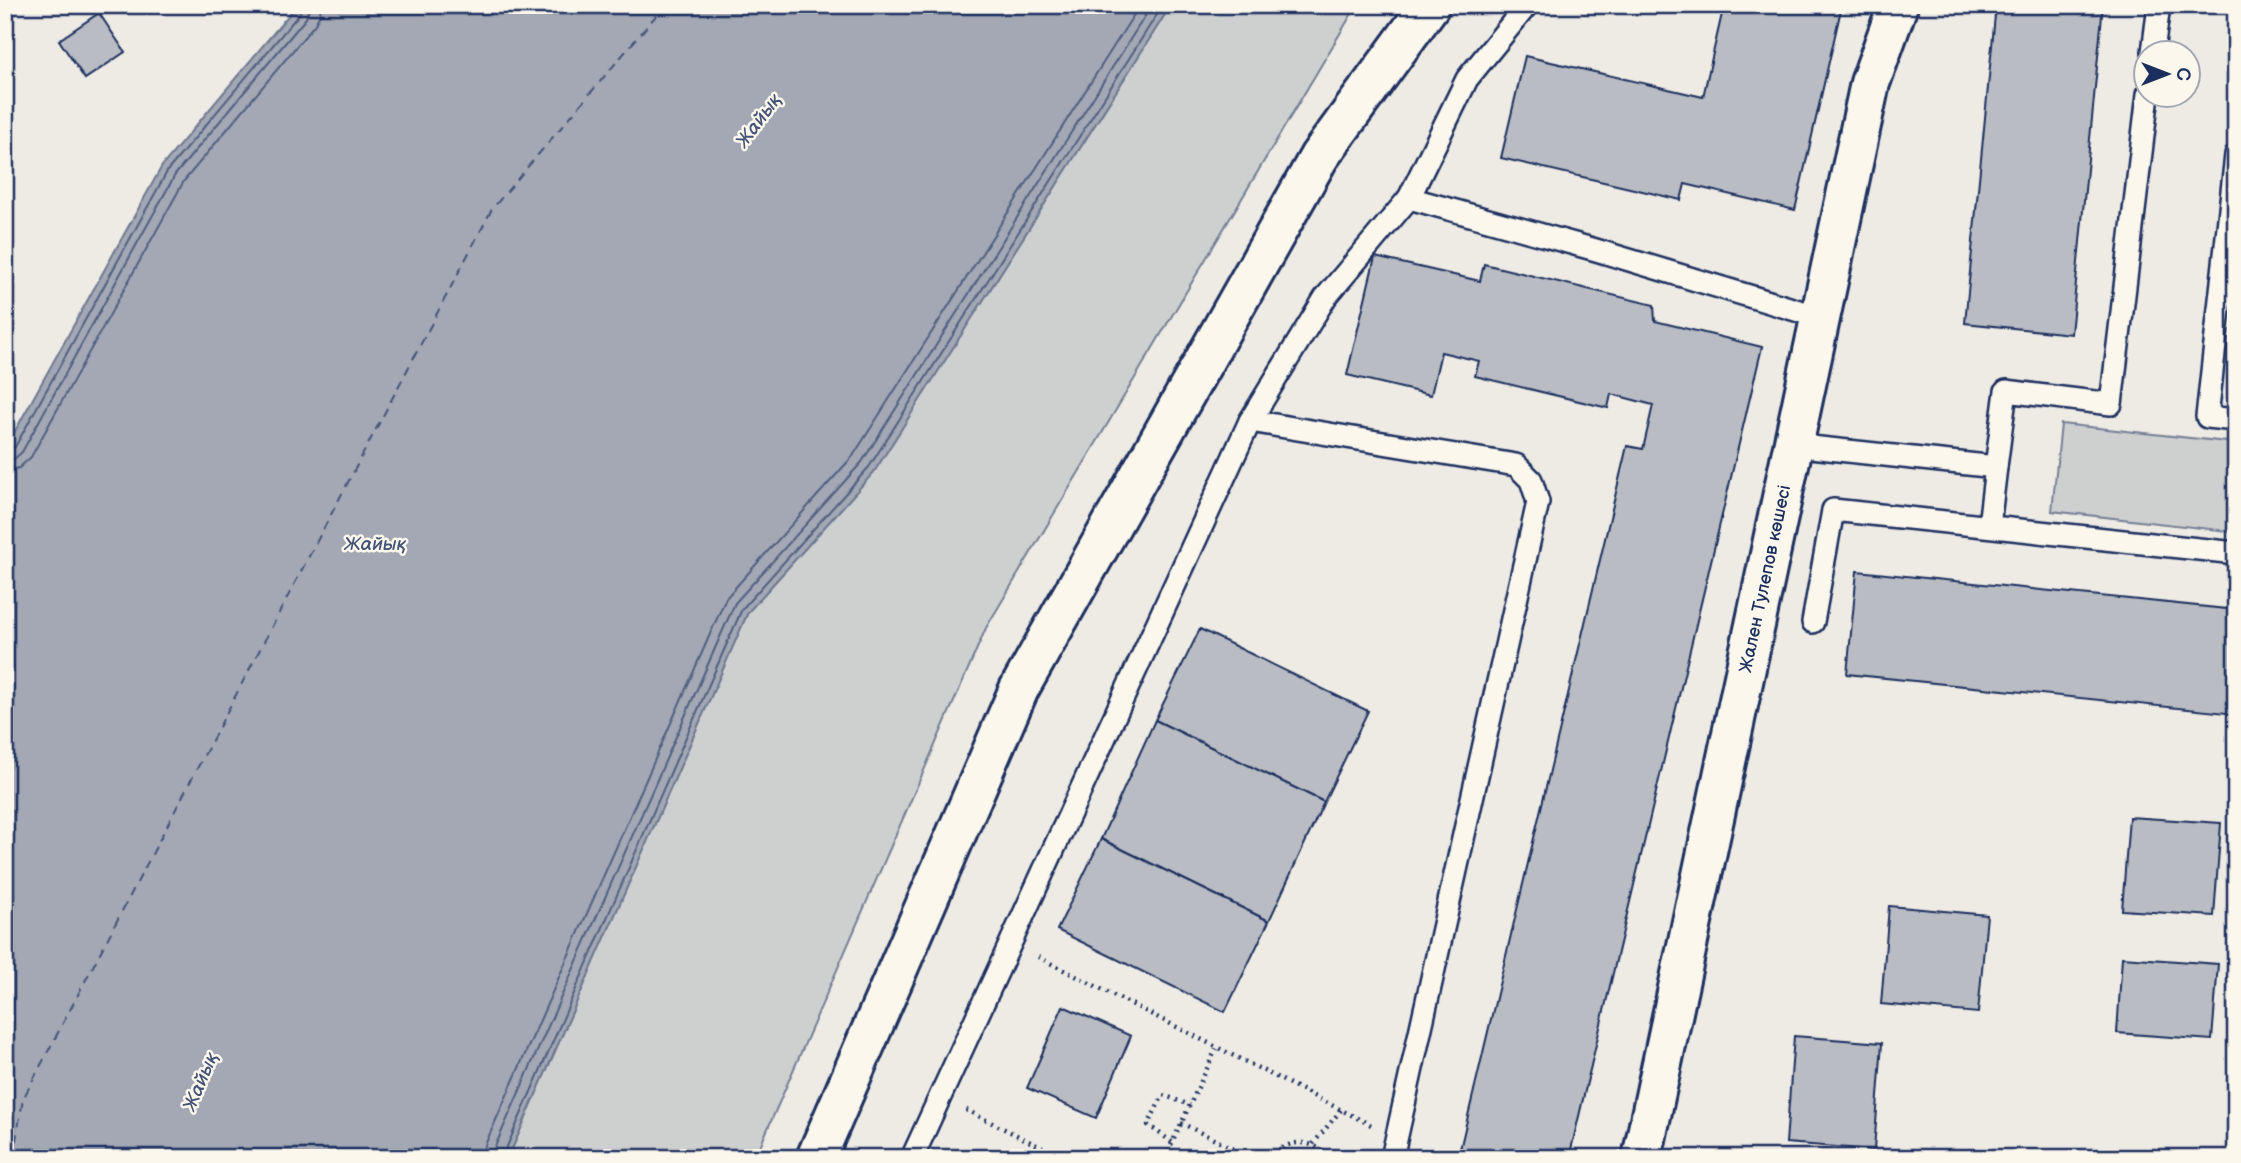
<svg xmlns="http://www.w3.org/2000/svg" width="2241" height="1163" font-family="'Balsamiq Sans',sans-serif">
<style>
.green{fill:#cecfcf;stroke:#747f96;stroke-width:2}
.water{fill:#a3a8b4;stroke:#6d7892;stroke-width:2}
.lines{fill:none;stroke-linecap:round;stroke-linejoin:round}
.shore{stroke:#515f80;stroke-width:2}
.ferry{stroke:#445378;stroke-width:2;stroke-dasharray:9 7;stroke-linecap:butt}
.building{fill:#b9bcc3;stroke:#1b2f5e;stroke-width:2}
.lane-casing{stroke:#1b2f5e;stroke-width:26}
.street-casing{stroke:#1b2f5e;stroke-width:44}
.path{stroke:#1b2f5e;stroke-width:4.5;stroke-dasharray:2 5;stroke-linecap:butt}
.lane{stroke:#fbf7ec;stroke-width:21}
.street{stroke:#fbf7ec;stroke-width:38}
.labels{text-anchor:middle;dominant-baseline:central;stroke-width:5;stroke-linejoin:round;paint-order:stroke}
.street-label{font-size:18px;fill:#1b2f5e;stroke:#fbf7ec}
.water-label{font-size:19px;font-style:italic;fill:#445378;stroke:#fbf7ec}
</style>
<rect width="100%" height="100%" fill="#eeebe4"/>
<filter id="ink" filterUnits="userSpaceOnUse"><feTurbulence type="fractalNoise" baseFrequency=".0143" numOctaves="2"/><feDisplacementMap in="SourceGraphic" scale="14" xChannelSelector="R" yChannelSelector="G"/><feConvolveMatrix kernelMatrix="1 2 1 2 8 2 1 2 1" color-interpolation-filters="sRGB"/></filter>
<g filter="url(#ink)">
<g class="green">
<path d="M1171 5H1357L986 628 755 1158H508L748 612 874 472Z"/>
<path d="M2061 424 2236 443V532L2052 511Z"/>
</g>
<path class="water" d="M297 5H1171L874 472 748 612 508 1158H5V449L162 166Z"/>
<g class="lines">
<g class="shore">
<path d="M5 451 15 447 168 170 300 13 301 5"/>
<path d="M5 460 14 459 22 452 175 175 306 18 310 5"/>
<path d="M5 471 19 468 31 457 184 181 315 24 320 14 321 5"/>
<path d="M482 1158 485 1145 726 598 853 456 1140 5"/>
<path d="M493 1158 494 1149 735 603 862 462 1152 5"/>
<path d="M502 1158 742 609 869 467 1163 5"/>
</g>
<path class="ferry" d="M13 1158 23 1099 492 209 665 5"/>
</g>
<g class="building">
<path d="M1724 5H1842L1795 210 1685 184 1681 200 1501 158 1525 56 1703 97Z"/>
<path d="M1996 5H2103L2071 334 1965 323Z"/>
<path d="M99 13 125 52 85 79 59 40Z"/>
<path d="M1375 257 1480 281 1484 264 1654 305 1655 321 1762 347 1569 1158H1458L1627 446 1643 449 1653 405 1611 394 1608 408 1475 376 1479 361 1441 352 1431 395 1347 375Z"/>
<path d="M1857 571 2236 610V714L1847 674Z"/>
<path d="M1200 629 1368 711 1324 802 1155 720Z"/>
<path d="M1155 720 1324 802 1269 921 1101 839Z"/>
<path d="M2129 817 2221 823 2214 916 2122 910Z"/>
<path d="M1101 839 1269 921 1225 1012 1057 930Z"/>
<path d="M1889 906 1987 915 1978 1013 1881 1004Z"/>
<path d="M2122 957 2218 964 2212 1040 2117 1033Z"/>
<path d="M1063 1006 1131 1036 1096 1118 1027 1088Z"/>
<path d="M1794 1036 1882 1043 1874 1150 1786 1143Z"/>
</g>
<g class="lines">
<g class="lane-casing">
<g id="lane">
<path d="M2153 52 2159 5"/>
<path d="M2236 155 2207 417 2236 420"/>
<path d="M1409 198 1467 79 1527 5"/>
<path d="M1250 421 1325 298 1409 198 1596 250 1819 317"/>
<path d="M1792 445 1996 467 2006 391 2111 404 2148 94"/>
<path d="M1989 526 1996 467"/>
<path d="M1813 622 1833 510 2236 553"/>
<path d="M912 1158 1250 421 1516 465 1531 480 1538 502 1392 1158"/>
</g>
</g>
<g class="street-casing">
<g id="street">
<path d="M816 1158 1019 689 1319 157 1430 5"/>
<path id="s1" d="M1642 1158 1870 83 1898 5"/>
</g>
</g>
<g class="path">
<path d="M1038 957 1371 1125"/>
<path d="M966 1110 1063 1158"/>
<path d="M1181 1123 1252 1158"/>
<path d="M1172 1142 1148 1125 1163 1095 1190 1105"/>
<path d="M1313 1144 1341 1110"/>
<path d="M1165 1158 1217 1047"/>
<path d="M1272 1158C1288 1136 1314 1140 1331 1158"/>
</g>
<use href="#lane" class="lane"/>
<use href="#street" class="street"/>
</g>
</g>
<g class="labels">
<g class="street-label">
<text stroke="none"><textPath href="#s1" startOffset="592">Жален Тулепов көшесі</textPath></text>
</g>
<g class="water-label">
<text transform="translate(759 121) rotate(-53)">Жайық</text>
<text x="375" y="544">Жайық</text>
<text transform="translate(201 1082) rotate(-67)">Жайық</text>
</g>
</g>
<rect width="2241" height="1163" fill="none" stroke="#fbf7ec" stroke-width="28"/>
<rect x="14" y="14" width="2213" height="1135" fill="none" stroke="#1b2f5e" stroke-width="2.5" filter="url(#ink)"/>
<g transform="translate(2167 74) rotate(90)"><circle r="33" fill="#fbf7ec" stroke="#a1a7b3" stroke-width="2"/>
<path d="M0-5L12 26L0 18L-12 26Z" fill="#1b2f5e"/>
<text y="-10" font-size="19" font-weight="bold" text-anchor="middle" fill="#1b2f5e">С</text>
</g>
</svg>
